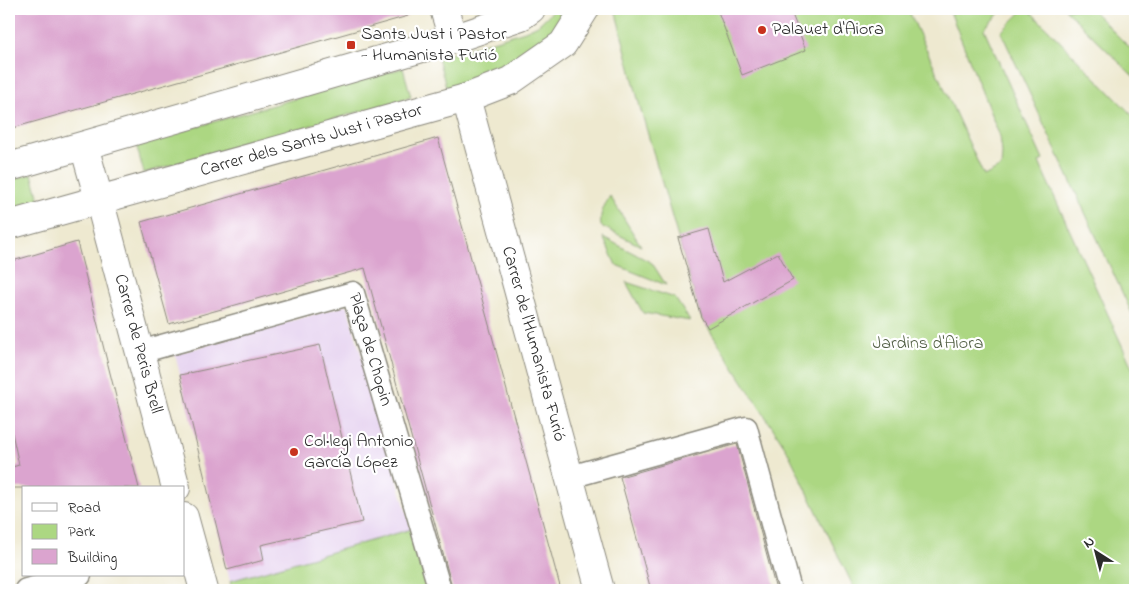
<svg xmlns="http://www.w3.org/2000/svg" width="1144" height="599" font-family="'Indie Flower',sans-serif">
<style>
.built{fill:#e6d3f0}
.green{fill:#acd782;stroke:#6c8156}
.building{fill:#dba4cf}
.lines{fill:none;stroke-linecap:round;stroke-linejoin:round}
.pedestrian-casing{stroke:#8c8a7e;stroke-width:25}
.minor-casing{stroke:#8c8a7e;stroke-width:30}
.tertiary-casing{stroke:#8c8a7e;stroke-width:30}
.pedestrian{stroke:#fff;stroke-width:22}
.minor{stroke:#fff;stroke-width:28}
.tertiary{stroke:#fff;stroke-width:28}
.poi-dot{fill:#c8321e;stroke:#fff;stroke-width:2}
.labels{text-anchor:middle;dominant-baseline:central;stroke-width:4.5;stroke-linejoin:round;paint-order:stroke}
.poi-label{font-size:18px;fill:#2b2b2b;stroke:#fff;text-anchor:start}
.street-label{font-size:18px;fill:#2b2b2b;stroke:#fff}
.park-label{font-size:18px;fill:#525f45;stroke:#fff}
</style>
<rect width="100%" height="100%" fill="#fff"/>
<filter id="ink" filterUnits="userSpaceOnUse"><feTurbulence type="fractalNoise" baseFrequency=".02" numOctaves="2"/><feDisplacementMap in="SourceGraphic" scale="10" xChannelSelector="R" yChannelSelector="G"/><feConvolveMatrix kernelMatrix="1 2 1 2 8 2 1 2 1" color-interpolation-filters="sRGB"/></filter>
<filter id="wash" filterUnits="userSpaceOnUse"><feTurbulence type="fractalNoise" baseFrequency=".0096" numOctaves="4" result="noise"/><feDisplacementMap in="SourceGraphic" scale="20" xChannelSelector="R" yChannelSelector="G"/><feGaussianBlur stdDeviation="1.12" result="paint"/><feColorMatrix in="noise" values="0 0 0 0 0 0 0 0 0 0 0 0 0 0 0 0 0 1.4 0 .05"/><feComposite in="paint" operator="in"/></filter>
<g filter="url(#wash)">
<rect width="100%" height="100%" fill="#eee9d0"/>
<path class="built" d="M347 305 429 590H232L175 354Z"/>
<g class="green">
<path d="M555 9H569L549 39 511 68 485 78 447 90 438 58 525 31 538 25Z"/>
<path d="M619 9H908L984 176 1001 167 1002 153 1000 137 949 9H1003L984 29 1043 160 1039 162 1045 176 1135 374V590H855L787 450 701 317 640 107 616 13Z"/>
<path d="M1024 9H1028L1135 118V320L1001 32Z"/>
<path d="M1065 9H1091L1135 53V78Z"/>
<path d="M403 68 411 97 144 173 136 144Z"/>
<path d="M32 174 40 203 9 212V180Z"/>
<path d="M610 196 641 246 601 226C599 214 604 206 610 196Z"/>
<path d="M603 237 652 263 666 285 616 265Z"/>
<path d="M626 282 675 298 690 321 643 313Z"/>
<path d="M412 529 429 590H232L230 581Z"/>
</g>
<g id="blocks">
<g class="building">
<path d="M9 9H407L408 16 9 129Z"/>
<path d="M717 9H790L806 50 742 75Z"/>
<path d="M438 138 466 240 561 590H453L365 268 169 324 141 222Z"/>
<path d="M709 229 723 282 778 253 793 280 708 328 701 317 678 238Z"/>
<path d="M77 242 139 488H9V468L19 465 9 419V262Z"/>
<path d="M320 345 362 522 261 545 264 560 227 570 180 375Z"/>
<path d="M737 444 776 590H651L620 477Z"/>
</g>
</g>
</g>
<g filter="url(#ink)">
<use href="#blocks" fill-opacity="0" stroke="#8c8a7e" stroke-width="1"/>
<g class="lines">
<g class="pedestrian-casing">
<g id="pedestrian">
<path id="s1" d="M140 352 353 293 440 590"/>
<path d="M570 477 746 428 790 590"/>
<path d="M26 590 80 575"/>
</g>
</g>
<g class="minor-casing">
<g id="minor">
<path d="M444 9 453 39"/>
<path id="s2" d="M466 98 600 590"/>
<path id="s3" d="M99 199 176 488"/>
<path d="M184 517 204 590"/>
</g>
</g>
<g class="tertiary-casing">
<g id="tertiary">
<path d="M84 146 99 199"/>
<path d="M9 167 453 39 521 16 531 9"/>
<path id="s4" d="M9 225 466 98 510 81 563 44 585 9"/>
</g>
</g>
<use href="#pedestrian" class="pedestrian"/>
<use href="#minor" class="minor"/>
<use href="#tertiary" class="tertiary"/>
</g>
</g>
<g class="poi-dot">
<circle cx="762" cy="30" r="5"/>
<rect x="346" y="40" width="10" height="10" rx="2.5"/>
<circle cx="294" cy="452" r="5"/>
</g>
<g class="labels">
<g class="poi-label">
<text x="772" y="30">Palauet d'Aiora</text>
<text x="361" y="35">Sants Just i Pastor<tspan x="361" dy="21">- Humanista Furió</tspan></text>
<text x="304" y="442">Col·legi Antonio<tspan x="304" dy="21">García López</tspan></text>
</g>
<g class="street-label">
<text stroke="none"><textPath href="#s4" startOffset="314">Carrer dels Sants Just i Pastor</textPath></text>
<text stroke="none"><textPath href="#s3" startOffset="150">Carrer de Peris Brell</textPath></text>
<text stroke="none"><textPath href="#s2" startOffset="255">Carrer de l'Humanista Furió</textPath></text>
<text stroke="none"><textPath href="#s1" startOffset="280">Plaça de Chopin</textPath></text>
</g>
<g class="park-label">
<text x="928" y="344">Jardins d'Aiora</text>
</g>
</g>
<rect width="1144" height="599" fill="none" stroke="#fff" stroke-width="30"/>
<rect x="22" y="486" width="162" height="90" fill="#ffffff" stroke="#aaaaaa"/>
<rect x="32" y="503" width="25" height="8" fill="#ffffff" stroke="#aaaaaa"/>
<text x="68" y="512" font-size="15" fill="#2b2b2b">Road</text>
<rect x="32" y="524" width="25" height="15" fill="#acd782" stroke="#aaaaaa"/>
<text x="68" y="536" font-size="15" fill="#2b2b2b">Park</text>
<rect x="32" y="549" width="25" height="15" fill="#dba4cf" stroke="#aaaaaa"/>
<text x="68" y="562" font-size="15" fill="#2b2b2b">Building</text>
<g transform="translate(1096 552) rotate(324)" stroke="#ffffff" stroke-width="4" paint-order="stroke">
<path d="M0-4L9 19L0 12L-9 19Z" fill="#2b2b2b"/>
<text y="-8" font-size="14" font-weight="bold" text-anchor="middle" fill="#2b2b2b">N</text>
</g>
</svg>
